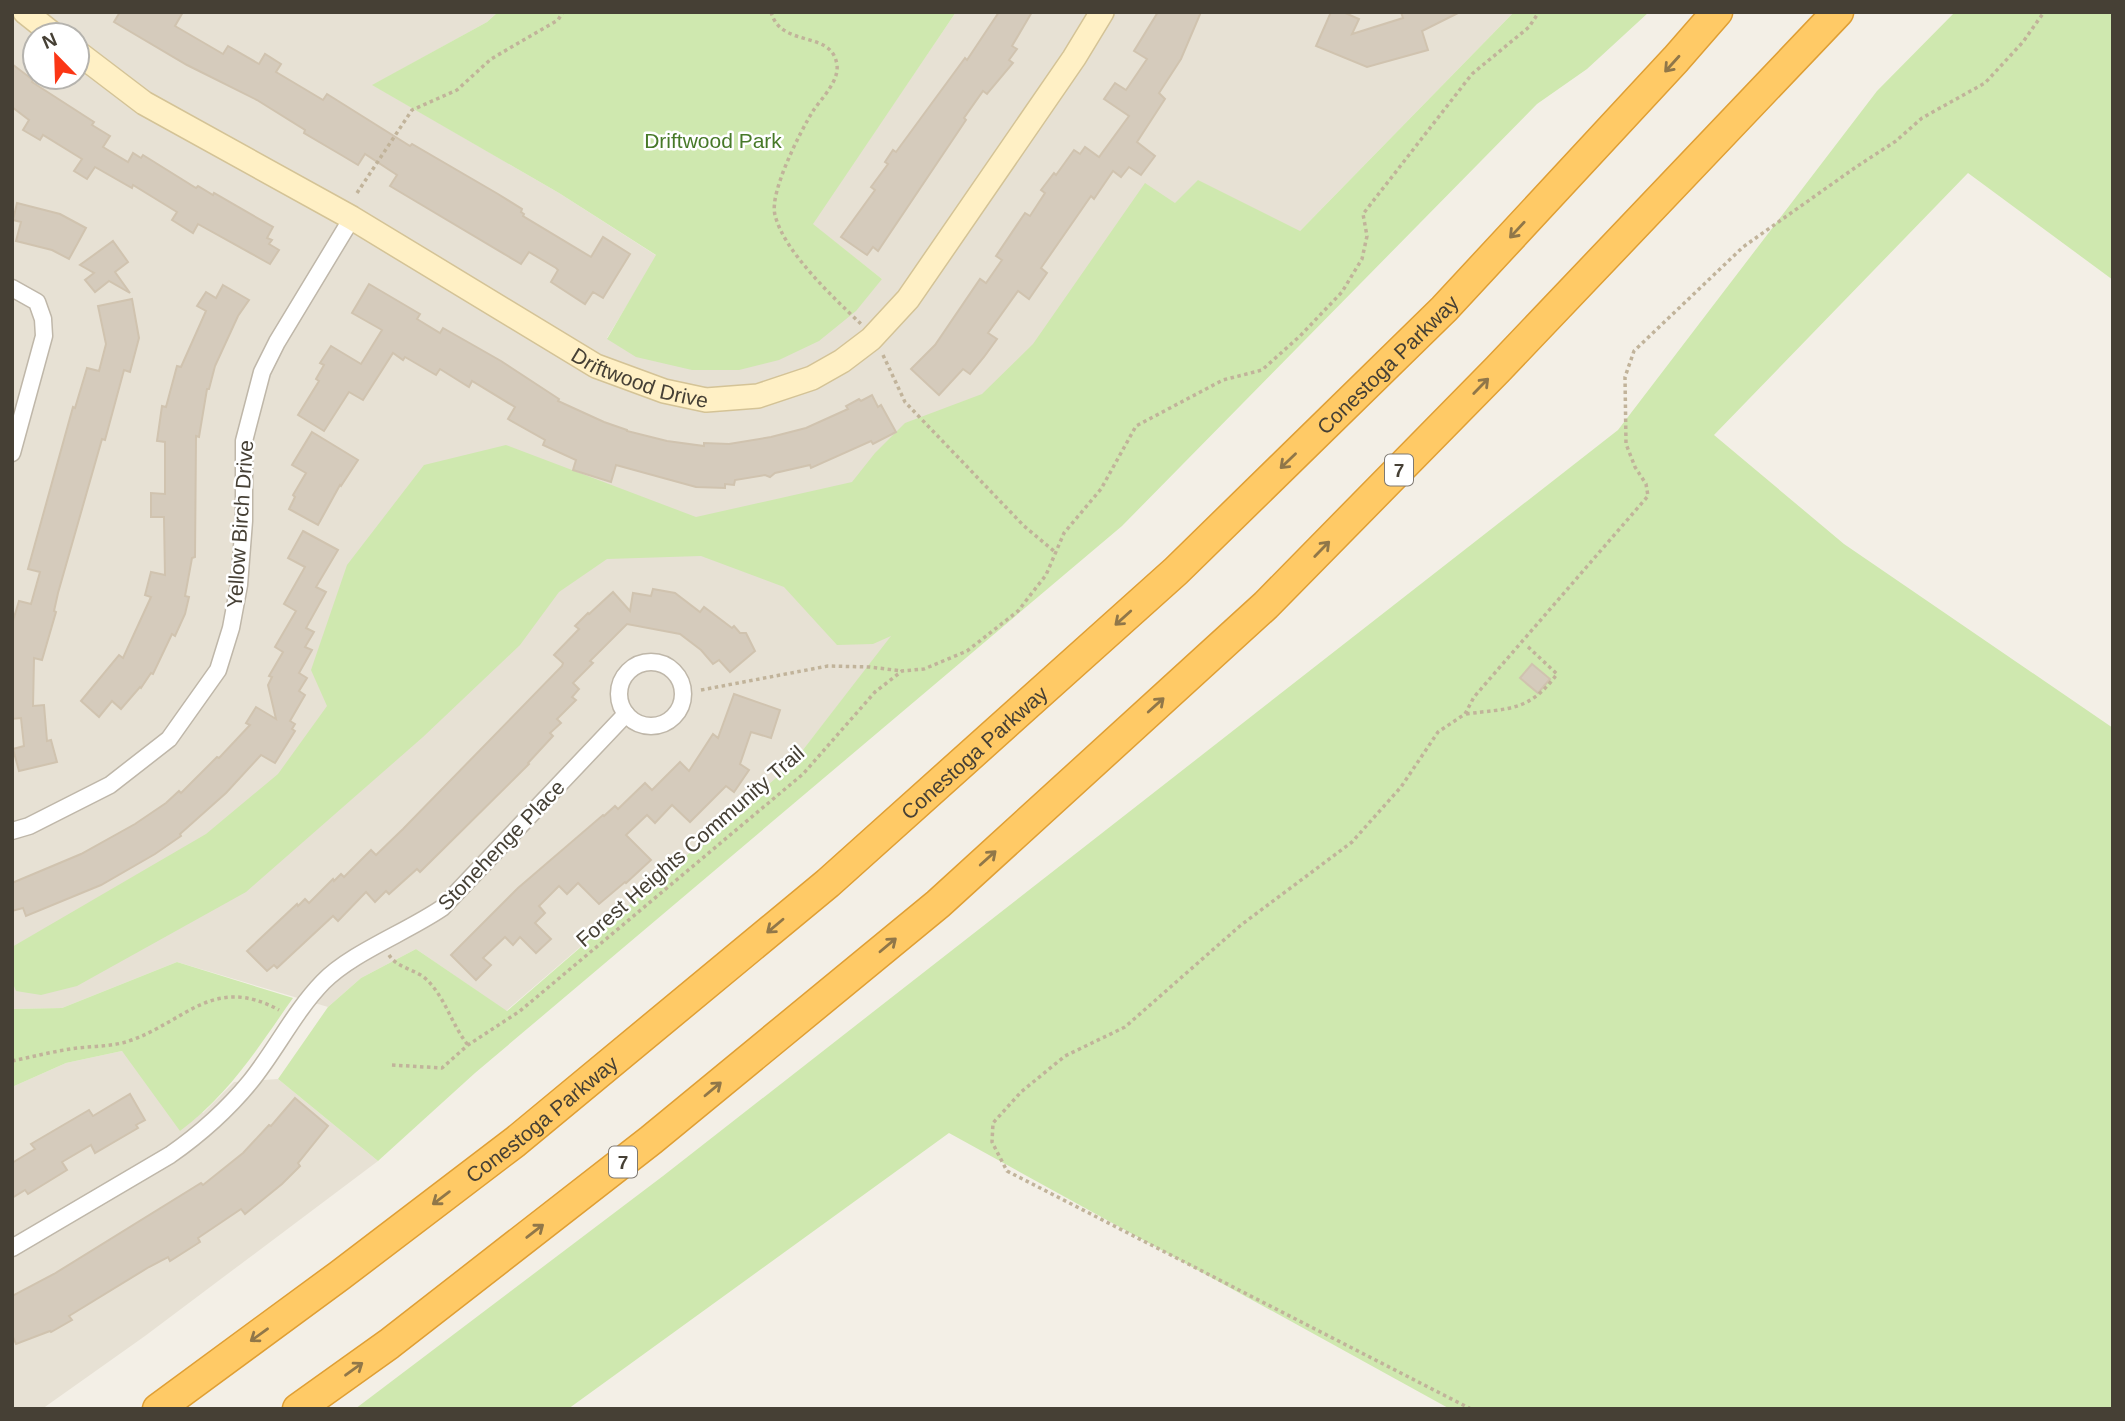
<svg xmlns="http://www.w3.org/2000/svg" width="2125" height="1421" font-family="Arial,sans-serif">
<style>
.residential{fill:#e7e1d4;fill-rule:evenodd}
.green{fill:#cfe8af}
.building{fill:#d5cbbc;stroke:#d0c3af;stroke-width:2}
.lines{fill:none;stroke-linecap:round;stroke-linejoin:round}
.street-casing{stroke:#bfb7a9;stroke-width:19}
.secondary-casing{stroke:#d4c396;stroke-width:26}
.highway-casing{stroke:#df9f35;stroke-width:33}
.path{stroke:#c1b39a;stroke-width:3.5;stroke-dasharray:3.5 3.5;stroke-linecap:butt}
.street{stroke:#fff;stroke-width:16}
.secondary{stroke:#fff0c5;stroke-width:23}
.highway{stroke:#ffca66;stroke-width:30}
.oneway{stroke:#907749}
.labels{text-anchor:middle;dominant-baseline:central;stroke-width:5;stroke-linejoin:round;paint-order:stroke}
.shield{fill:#fff;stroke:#7e7972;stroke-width:2}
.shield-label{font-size:19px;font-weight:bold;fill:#464035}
.park-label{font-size:21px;fill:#477928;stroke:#fff}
.street-label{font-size:21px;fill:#464035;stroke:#fff}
</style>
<rect width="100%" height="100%" fill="#f3efe6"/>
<g class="residential">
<path d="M12 12H498L487 22 373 85 559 193 657 256 607 338 882 279 812 224 956 12H1514L1300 231 900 626 792 764 506 1011 416 949 361 978 328 1007 177 962 62 1008 12 1009ZM35 35H77V77H35Z"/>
<path d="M122 1051 203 1113 234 1082 278 1079 378 1161 145 1336 42 1409H12V1087L66 1063Z"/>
</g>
<g class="green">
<path d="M498 12H956L813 224 882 279 856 311 819 341 779 360 739 370H692L636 357 607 339 656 255 559 193 372 85 487 22Z"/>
<path d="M1514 12H1649L1587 69 1537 104 1122 526 475 1073 378 1161 278 1079 328 1007 361 978 416 949 507 1011 792 764 891 636 873 644 837 645 784 587 701 556 607 559 559 592 520 645 423 737 246 892 77 986 41 995 16 991 12 981V947L206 834 278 774 327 706 311 670 347 565 424 465 506 445 696 517 852 482 875 453 905 423 982 394 1033 344 1145 183 1175 203 1198 180 1300 231Z"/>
<path d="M1955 12H2113V280L1968 173 1714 435 1844 544 2113 728V1409H1450L949 1133 568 1409H355L663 1176 1618 430 1877 91Z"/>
<path d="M177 962 293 998C257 1049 231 1092 180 1131L122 1051 66 1063 12 1087V1009L62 1008Z"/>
</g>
<g class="building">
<path d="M120 12H183L175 26 223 54 228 46 259 64 265 54 281 64 276 72 323 100 327 94 410 146 412 144 498 194 522 209 521 212 524 214 523 216 591 257 603 237 630 254 603 298 593 292 585 304 551 282 558 270 556 268 529 252 521 264 390 186 397 175 365 154 358 165 343 156 304 133 305 130 257 100 187 65 114 22Z"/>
<path d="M999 12H1032L1012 46 1017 49 1009 60 1013 63 987 94 983 91 964 118 966 120 878 251 873 247 867 255 841 237 875 190 871 187 888 164 885 162 893 150 896 152 965 58 967 60Z"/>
<path d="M1158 12H1201L1181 59 1159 93 1165 99 1137 142 1155 156 1141 175 1129 167 1121 177 1113 171 1094 199 1091 196 1041 268 1047 273 1029 299 1018 291 988 333 997 339 984 357 970 374 963 369 939 395 911 369 935 345 980 279 986 283 1002 260 996 256 1025 213 1030 216 1045 193 1041 190 1054 173 1056 175 1074 150 1080 154 1085 147 1099 157 1129 116 1104 99 1115 83 1126 90 1147 59 1134 51Z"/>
<path d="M1331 12H1343L1359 19 1352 34 1403 18 1401 12H1460L1422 31 1428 50 1367 67 1316 46Z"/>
<path d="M12 64 33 80 32 82 94 122 92 125 110 136 103 147 128 162 133 153 141 158 143 155 196 188 198 186 213 195 214 193 273 227 267 238 272 240 269 244 279 250 270 264 198 224 193 233 172 220 177 212 133 185 132 188 95 167 87 179 74 171 82 159 43 135 40 140 23 130 29 120 12 107Z"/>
<path d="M17 203 60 214 86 228 69 259 52 250 16 241 21 222 13 220Z"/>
<path d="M113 241 128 262 115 272 130 293 109 281 95 292 85 280 94 273 80 265Z"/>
<path d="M369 284 420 314 417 319 440 333 443 328 501 361 559 399 558 401 604 422 627 430V431L667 441 704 446V443L729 444 771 437 806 428 848 409 846 406 859 399 861 401 872 395 878 407 881 405 896 432 873 444 871 441 811 468 810 465 775 473 770 477 765 475 735 480 734 485 725 484V488L696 487 616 465 611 482 573 470 576 460 543 445 545 440 508 419 515 407 472 381 469 387 440 369 436 375 405 357 403 360 393 353 363 400 349 392 324 431 298 415 319 381 316 379 324 365 320 363 331 346 361 364 382 330 352 313Z"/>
<path d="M223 285 249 300 238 316 215 366 209 389H207L199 437 196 436 195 557 192 558 185 596 189 597 185 614 175 636 172 634 153 674 151 673 141 688 140 687 121 709 112 701 99 717 81 701 119 655 123 658 151 597 145 595 151 572 165 575 164 517H151V493L165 494V442L157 441 162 406 166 407 177 366 181 367 206 311 197 306 206 292 216 298Z"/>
<path d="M132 299 139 338 130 372 124 370 105 440 102 439 58 593 54 611 56 612 42 660 34 658 33 706 44 705 47 741 51 740 57 762 19 771 13 749 24 746 21 718 12 719V624L19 601 31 604 40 572 28 569 73 407 75 408 87 368 99 371 106 344 98 306Z"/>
<path d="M312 432 358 460 341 486 340 485 318 525 289 509 295 497 293 495 306 473 292 465Z"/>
<path d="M303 531 338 550 316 587 326 592 306 628 314 632 305 647 312 650 299 673 307 678 299 691 305 695 290 721 295 724 292 729 295 731 275 763 261 755 226 793 180 834 181 836 155 854 101 885 26 916 23 908 12 911V883L81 854 135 824 166 803 179 791 181 793 217 757 219 758 250 725 246 723 256 707 276 719 268 685 272 677 269 676 283 652 275 647 296 611 284 604 305 567 288 558Z"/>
<path d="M653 589 675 593 700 612 704 607 732 628 734 626 740 633H746L755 651 730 672 719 660 713 664 701 650 680 634 627 624 590 661 593 663 573 683 579 689 572 697 576 700 557 719 561 723 550 733 553 736 528 763 529 764 420 872 417 869 389 894 386 891 375 902 366 892 338 921 333 916 277 968 274 965 267 971 247 951 297 904 298 906 305 899 309 903 333 879 334 881 341 874 344 877 371 850 376 855 403 829 562 666 563 663 554 655 579 629 575 626 588 613 589 614 613 592 630 611 633 593 651 596Z"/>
<path d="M1532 664 1550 679 1538 693 1520 678Z"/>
<path d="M734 694 780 710 771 738 751 732 740 764 749 770 734 792 726 786 690 822 672 805 655 823 647 815 626 835 651 860 626 883 625 882 599 904 578 883 567 894 559 886 539 906 545 913 535 923 551 939 536 953 520 937 513 945 505 937 483 958 491 965 476 980 451 955 518 888 603 815 604 816 615 806 618 809 645 783 652 790 680 762 689 771 713 734 718 738Z"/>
<path d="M130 1094 145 1120 136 1125 138 1128 95 1153 91 1145 62 1162 67 1170 28 1194 25 1190 12 1198V1163L35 1149 31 1144 89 1110 93 1116Z"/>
<path d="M295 1098 328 1126 298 1163 300 1166 282 1184 245 1214 241 1209 198 1238 200 1242 170 1261 168 1257 149 1267 69 1316 72 1320 51 1332 50 1331 16 1344 12 1335V1296L54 1274 201 1183 203 1185 243 1153 269 1125 271 1126Z"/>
</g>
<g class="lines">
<g class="street-casing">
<g id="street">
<path d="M12 288 37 302 43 319 44 336 12 453"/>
<circle cx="651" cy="694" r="32"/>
<path d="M12 831 29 826 110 785 169 739 218 670 231 628 239 585 244 521V441L262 372 277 342 352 218"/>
<path d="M12 1248 170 1155C200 1134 227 1110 250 1082 276 1050 294 1012 323 982 351 953 407 932 442 908L626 714"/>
</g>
</g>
<g class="secondary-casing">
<g id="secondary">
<path d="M25 12 54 35"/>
<path id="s1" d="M77 52 144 103 352 218 596 366 664 391 706 400 758 396 812 378 842 361 871 339 908 299 1074 58 1102 12"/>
</g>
</g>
<g class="highway-casing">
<g id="highway">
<path id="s2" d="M158 1409 339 1276 515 1142 828 883 1176 571 1444 309 1676 59 1717 12"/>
<path d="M298 1409 389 1344 651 1140 938 904 1266 605 1498 369 1838 12"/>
</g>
</g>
<g class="path">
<path d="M771 12C781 49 832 29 837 65 839 81 822 98 813 111 800 132 769 193 775 215 784 252 834 298 861 324"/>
<path d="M357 193 412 110 457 90 491 59 558 20 563 12"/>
<path d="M883 355 905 402 1024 526 1055 552"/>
<path d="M701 690 828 666 870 667 902 671"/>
<path d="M1466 714C1509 708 1529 712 1557 674L1526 645"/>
<path d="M389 955C397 968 415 969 426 979 446 998 451 1024 468 1045"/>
<path d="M12 1061C32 1057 51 1052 70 1049 89 1046 111 1047 129 1041 185 1022 213 974 279 1010"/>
<path d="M392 1065 442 1068 468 1045 520 1011 803 774 875 692 902 671 924 669 967 651 1018 611 1046 575 1064 533 1101 489 1136 426 1223 380 1262 370 1300 336 1342 292 1362 259 1367 236 1363 214 1472 74 1529 27 1539 12"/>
<path d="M1471 1409 1007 1171 992 1142 993 1123 1021 1092 1065 1056 1125 1027 1241 925 1352 842 1401 787 1438 732 1465 714 1474 697 1648 496 1646 484 1635 467 1626 444 1625 377 1634 351 1743 247 1856 167 1896 141 1922 118 1985 83 2023 42 2044 12"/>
</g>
<use href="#street" class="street"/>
<use href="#secondary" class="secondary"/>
<use href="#highway" class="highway"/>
</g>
<defs><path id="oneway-shaft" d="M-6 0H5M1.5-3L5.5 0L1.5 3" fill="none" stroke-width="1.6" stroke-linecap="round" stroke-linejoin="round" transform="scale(1.75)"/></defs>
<g class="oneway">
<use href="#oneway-shaft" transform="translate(1672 64) rotate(132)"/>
<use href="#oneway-shaft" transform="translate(1517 230) rotate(133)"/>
<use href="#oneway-shaft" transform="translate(1481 386) rotate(-46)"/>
<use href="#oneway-shaft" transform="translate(1288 461) rotate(136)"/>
<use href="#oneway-shaft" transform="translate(1322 549) rotate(-46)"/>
<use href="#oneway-shaft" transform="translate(1123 618) rotate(138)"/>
<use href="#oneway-shaft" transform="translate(1156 705) rotate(-42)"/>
<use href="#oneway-shaft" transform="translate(988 858) rotate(-42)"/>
<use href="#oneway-shaft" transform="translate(775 926) rotate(140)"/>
<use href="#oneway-shaft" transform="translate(888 945) rotate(-40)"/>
<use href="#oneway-shaft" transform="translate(713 1089) rotate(-40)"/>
<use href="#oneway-shaft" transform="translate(441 1198) rotate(143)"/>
<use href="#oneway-shaft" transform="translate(535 1231) rotate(-38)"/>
<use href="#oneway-shaft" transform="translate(259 1335) rotate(144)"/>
<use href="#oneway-shaft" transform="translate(354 1369) rotate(-36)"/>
</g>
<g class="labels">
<g class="shield">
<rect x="1385" y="454.5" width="28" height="31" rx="5"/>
<rect x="609" y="1146.5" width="28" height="31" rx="5"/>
</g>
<g class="shield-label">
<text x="1399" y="470">7</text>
<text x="623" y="1162">7</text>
</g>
<g class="park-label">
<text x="713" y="140">Driftwood Park</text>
</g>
<g class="street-label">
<text stroke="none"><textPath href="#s2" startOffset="1615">Conestoga Parkway</textPath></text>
<text stroke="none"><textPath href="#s1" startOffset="653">Driftwood Drive</textPath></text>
<text transform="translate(240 524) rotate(-86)">Yellow Birch Drive</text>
<text stroke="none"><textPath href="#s2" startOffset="1048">Conestoga Parkway</textPath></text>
<text transform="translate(501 845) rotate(-46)">Stonehenge Place</text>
<text transform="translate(690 846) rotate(-41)">Forest Heights Community Trail</text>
<text stroke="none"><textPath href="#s2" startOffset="481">Conestoga Parkway</textPath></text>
</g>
</g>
<rect width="2125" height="1421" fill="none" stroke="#464035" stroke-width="28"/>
<g transform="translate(56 56) rotate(337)"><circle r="33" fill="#ffffff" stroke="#b5b3ae" stroke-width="2"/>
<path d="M0-5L12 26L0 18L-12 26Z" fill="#fb3615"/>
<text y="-10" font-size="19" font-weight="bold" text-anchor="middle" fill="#464035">N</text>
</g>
</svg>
